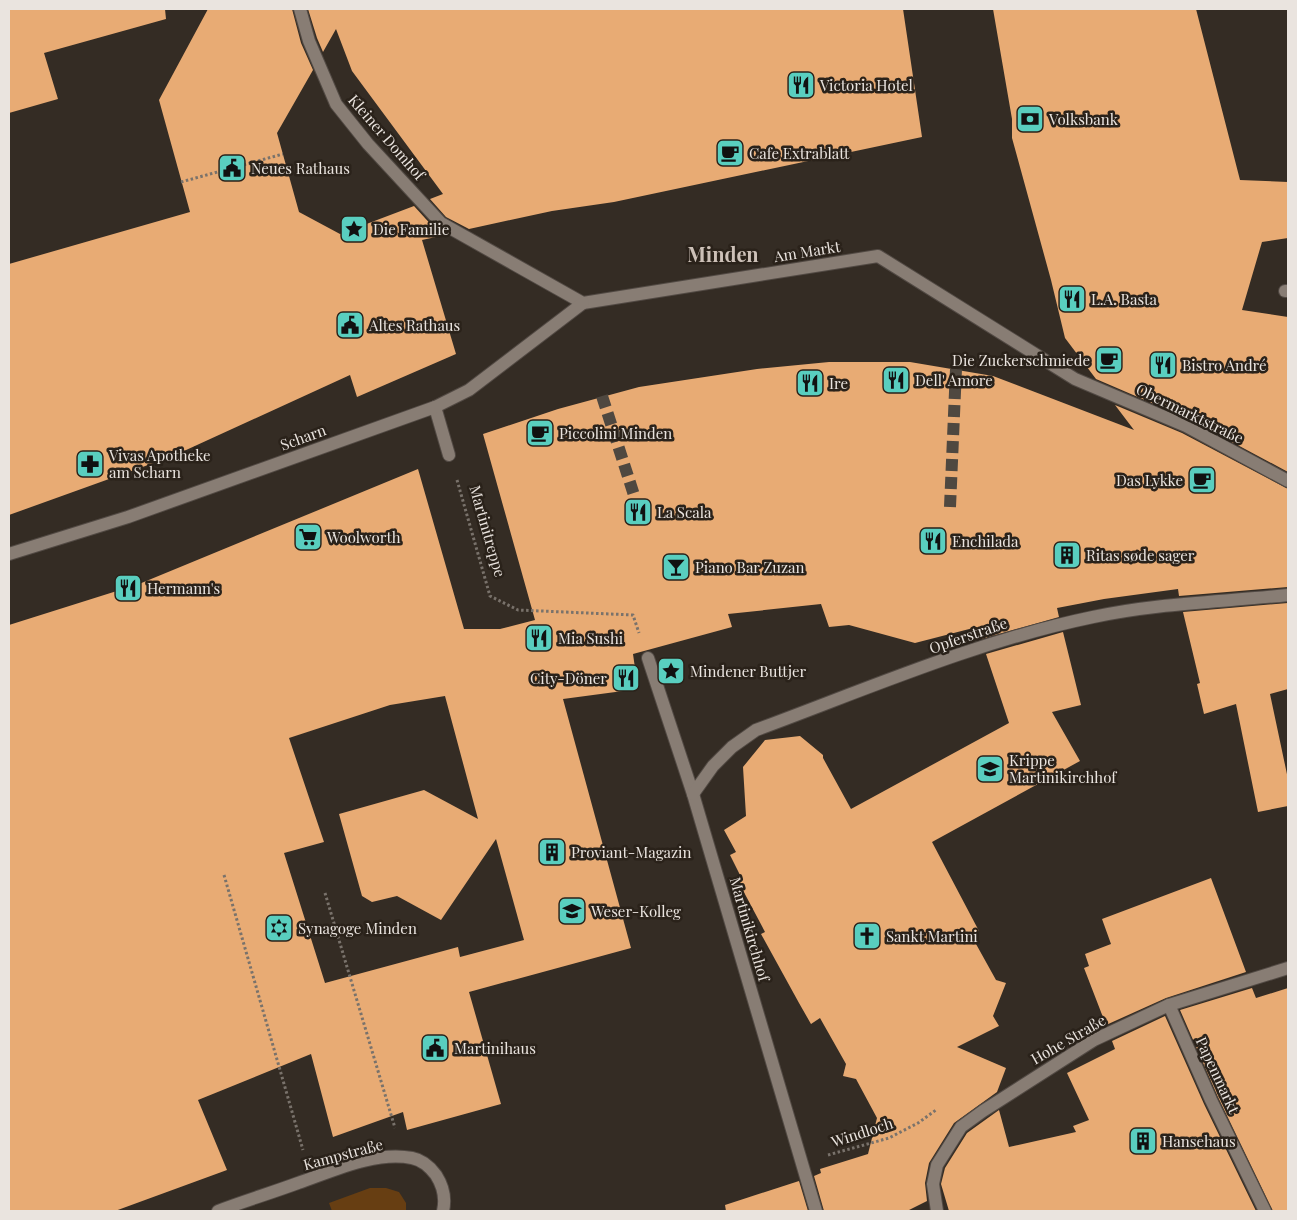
<svg xmlns="http://www.w3.org/2000/svg" width="1297" height="1220" font-family="'Playfair Display',serif">
<style>
.green{fill:#673e12}
.building{fill:#e8ab74;fill-rule:evenodd}
.lines{fill:none;stroke-linecap:round;stroke-linejoin:round}
.minor-tunnel{stroke:#4f4840;stroke-width:12;stroke-dasharray:12 6;stroke-linecap:butt}
.minor-casing{stroke:#524a44;stroke-width:14}
.path{stroke:#79726b;stroke-width:3;stroke-dasharray:2.5 2.5;stroke-linecap:butt}
.minor{stroke:#887d74;stroke-width:12}
.labels{text-anchor:middle;dominant-baseline:central;stroke-width:5;stroke-linejoin:round;paint-order:stroke}
.poi-label{font-size:15px;fill:#eae4df;stroke:#2a221a;text-anchor:start}
.street-label{font-size:15px;fill:#eae4df;stroke:#2a221a}
.district-label{font-size:20px;font-weight:bold;fill:#cdc1b8;stroke:#2a221a}
</style>
<rect width="100%" height="100%" fill="#342c24"/>
<path class="green" d="M370 1188H386L399 1192 406 1203V1211H332L329 1203Z"/>
<g class="building">
<path d="M9 9H165L166 19 44 53 58 99 9 113Z"/>
<path d="M208 9H292L301 43 313 70 277 133 299 212 340 234 414 206 435 229 445 235 422 240 456 354 357 397 350 375 173 456 9 515V264L190 212 159 100Z"/>
<path d="M308 9H903L922 137 614 202 552 211 469 229 446 217 430 199 443 194 352 71 336 29 323 52 317 38Z"/>
<path d="M993 9H1196L1240 180 1288 182V238L1262 242 1242 310 1288 317V472L1189 419 1096 379 1065 338 1051 280 1012 138V119Z"/>
<path d="M829 362H910L993 376 1134 430 1115 405 1182 433 1288 489V587L1179 596 1178 589 1104 599 1057 608 1059 617 981 639 977 627 915 643 849 625 829 627 821 604 728 614 732 627 633 654 638 689 563 699 631 948 469 992 501 1104 407 1130 403 1112 333 1137 311 1054 198 1100 227 1170 115 1211H9V625L139 584 418 469 464 629H500L535 620 483 434 558 409 639 387 757 369ZM445 696 478 819 424 790 339 814 362 896 372 902 397 896 441 920 496 839 524 940 460 957 458 947 325 983 284 853 324 842 289 738 390 705Z"/>
<path d="M1288 603V689L1270 694 1288 779V806L1258 812 1236 704 1204 714 1197 684 1200 683 1183 612Z"/>
<path d="M1063 632 1081 705 1052 712 1080 761 932 842 979 931 971 935 996 980 1006 983 993 1016 999 1026 957 1047 1006 1068 997 1092 954 1123 929 1163 925 1183 927 1201 907 1211H824L814 1176 821 1173 820 1169 868 1154 877 1118 856 1079 843 1076 846 1064 820 1018 811 1024 799 1003 761 934 765 932 738 881 742 879 730 855 736 852 724 830 746 816 743 767 765 740 800 736 823 755V758L851 809 1009 723 986 654Z"/>
<path d="M1211 878 1246 972 1166 998 1106 1025 1084 968 1089 966 1085 954 1111 944 1102 919Z"/>
<path d="M1252 988 1256 998 1288 988V1211H1273L1218 1097 1180 1010Z"/>
<path d="M1165 1016 1204 1104 1256 1211H949L941 1184 945 1168 967 1133 999 1110 1009 1147 1076 1132 1073 1126 1089 1120 1067 1073 1115 1049 1112 1041Z"/>
<path d="M799 1181 808 1211H726L725 1205Z"/>
</g>
<g class="lines">
<g class="minor-tunnel">
<path d="M602 396 634 495"/>
<path d="M950 507 956 369"/>
</g>
<g class="minor-casing">
<g id="minor">
<path d="M300 9 309 41 336 104 368 144 441 223 583 303 878 256 1075 379 1186 426 1288 481"/>
<path d="M1285 291H1288"/>
<path d="M435 407 449 455"/>
<path d="M9 554 128 517 435 407 469 390 583 303"/>
<path d="M648 658 693 794 816 1211"/>
<path d="M693 794 713 766 732 747 756 730C867 689 977 641 1093 617 1157 603 1223 602 1288 595"/>
<path d="M1169 1005 1211 1100 1265 1211"/>
<path d="M218 1211C244 1201 271 1193 298 1183 333 1171 374 1151 412 1158 423 1160 430 1167 436 1175 443 1186 446 1198 443 1211"/>
<path d="M937 1211 933 1184 937 1165 961 1127 983 1111 1094 1040 1169 1005 1288 968"/>
</g>
</g>
<g class="path">
<path d="M181 182 283 154"/>
<path d="M457 480 490 596 518 610 633 615 639 633"/>
<path d="M224 875 303 1150"/>
<path d="M325 893 395 1128"/>
<path d="M828 1155 889 1138 918 1123 936 1110"/>
</g>
<use href="#minor" class="minor"/>
</g>
<defs>
<g id="restaurant-square" transform="scale(1.4375)"><rect x="-9" y="-9" width="18" height="18" rx="4" fill="#59cebf" stroke="#2a221a"/><path d="M-5-6h1v4h1v-4h1v4h1v-4h1v5L-1.5 .5V6h-2V.5L-5-1ZM5-6V6H3V1.5H1.5Q1.5-4 5-6Z" fill="#111"/></g>
<g id="bank-square" transform="scale(1.4375)"><rect x="-9" y="-9" width="18" height="18" rx="4" fill="#59cebf" stroke="#2a221a"/><path d="M-6-4H6V4H-6ZM0-2.3a2.3 2.3 0 1 0 0 4.6a2.3 2.3 0 1 0 0-4.6Z" fill="#111"/></g>
<g id="cafe-square" transform="scale(1.4375)"><rect x="-9" y="-9" width="18" height="18" rx="4" fill="#59cebf" stroke="#2a221a"/><path d="M-5.5-4.5H6V0H3Q3 3.5 0 3.5H-2.5Q-5.5 3.5-5.5 0ZM3-3.2v2h1.7v-2ZM-6 4.5H4V6H-6Z" fill="#111"/></g>
<g id="civic-square" transform="scale(1.4375)"><rect x="-9" y="-9" width="18" height="18" rx="4" fill="#59cebf" stroke="#2a221a"/><path d="M-.6-6.5H3V-4.5H.6V-3L4-1V1h2V6H-6V1h2V-1L-.6-3ZM-1.2 2.5V6h2.4V2.5Z" fill="#111"/></g>
<g id="sight-square" transform="scale(1.4375)"><rect x="-9" y="-9" width="18" height="18" rx="4" fill="#59cebf" stroke="#2a221a"/><path d="M0-6L1.8-2.2L6-1.7L2.9 1.2L3.7 5.4L0 3.3L-3.7 5.4L-2.9 1.2L-6-1.7L-1.8-2.2Z" fill="#111"/></g>
<g id="pharmacy-square" transform="scale(1.4375)"><rect x="-9" y="-9" width="18" height="18" rx="4" fill="#59cebf" stroke="#2a221a"/><path d="M-2-6h4v4h4v4h-4v4h-4v-4h-4v-4h4Z" fill="#111"/></g>
<g id="supermarket-square" transform="scale(1.4375)"><rect x="-9" y="-9" width="18" height="18" rx="4" fill="#59cebf" stroke="#2a221a"/><path d="M-6-5.5h2.5l.6 2H6L4.5 2H-2.5L-4.4-4H-6ZM-1.5 3.2a1.3 1.3 0 1 0 .1 0ZM3 3.2a1.3 1.3 0 1 0 .1 0Z" fill="#111"/></g>
<g id="building-square" transform="scale(1.4375)"><rect x="-9" y="-9" width="18" height="18" rx="4" fill="#59cebf" stroke="#2a221a"/><path d="M-4-6H4V6H1V3H-1V6H-4ZM-2.5-4.3h1.7v1.8h-1.7ZM.8-4.3h1.7v1.8H.8ZM-2.5-1h1.7V.8h-1.7ZM.8-1h1.7V.8H.8Z" fill="#111"/></g>
<g id="bar-square" transform="scale(1.4375)"><rect x="-9" y="-9" width="18" height="18" rx="4" fill="#59cebf" stroke="#2a221a"/><path d="M-6-5H6L.8 .8V4.5H3.5V6h-7V4.5H-.8V.8Z" fill="#111"/></g>
<g id="school-square" transform="scale(1.4375)"><rect x="-9" y="-9" width="18" height="18" rx="4" fill="#59cebf" stroke="#2a221a"/><path d="M0-5L7-2L0 1L-7-2ZM-4 1L0 2.5L4 1V4Q0 6-4 4Z" fill="#111"/></g>
<g id="synagogue-square" transform="scale(1.4375)"><rect x="-9" y="-9" width="18" height="18" rx="4" fill="#59cebf" stroke="#2a221a"/><path d="M0-6.5L5.6 3.2H-5.6ZM0 6.5L5.6-3.2H-5.6Z" fill="#111"/></g>
<g id="church-square" transform="scale(1.4375)"><rect x="-9" y="-9" width="18" height="18" rx="4" fill="#59cebf" stroke="#2a221a"/><path d="M-1.2-6h2.4v3.5h3.3v2.4h-3.3V6h-2.4V-.1h-3.3v-2.4h3.3Z" fill="#111"/></g>
</defs>
<g fill-rule="evenodd">
<use href="#restaurant-square" x="801" y="85"/>
<use href="#bank-square" x="1030" y="119"/>
<use href="#cafe-square" x="730" y="153"/>
<use href="#civic-square" x="232" y="168"/>
<use href="#sight-square" x="354" y="229"/>
<use href="#restaurant-square" x="1072" y="299"/>
<use href="#civic-square" x="350" y="325"/>
<use href="#cafe-square" x="1109" y="360"/>
<use href="#restaurant-square" x="1163" y="365"/>
<use href="#restaurant-square" x="896" y="380"/>
<use href="#restaurant-square" x="810" y="383"/>
<use href="#cafe-square" x="540" y="433"/>
<use href="#pharmacy-square" x="90" y="464"/>
<use href="#cafe-square" x="1202" y="480"/>
<use href="#restaurant-square" x="638" y="512"/>
<use href="#supermarket-square" x="308" y="537"/>
<use href="#restaurant-square" x="933" y="541"/>
<use href="#building-square" x="1067" y="555"/>
<use href="#bar-square" x="676" y="567"/>
<use href="#restaurant-square" x="128" y="588"/>
<use href="#restaurant-square" x="539" y="638"/>
<use href="#sight-square" x="671" y="671"/>
<use href="#restaurant-square" x="626" y="678"/>
<use href="#school-square" x="990" y="769"/>
<use href="#building-square" x="552" y="852"/>
<use href="#school-square" x="572" y="911"/>
<use href="#synagogue-square" x="279" y="928"/>
<use href="#church-square" x="867" y="936"/>
<use href="#civic-square" x="435" y="1048"/>
<use href="#building-square" x="1143" y="1141"/>
</g>
<g class="labels">
<g class="poi-label">
<text x="820" y="85">Victoria Hotel</text>
<text x="1049" y="119">Volksbank</text>
<text x="749" y="153">Cafe Extrablatt</text>
<text x="251" y="168">Neues Rathaus</text>
<text x="373" y="229">Die Familie</text>
<text x="1091" y="299">L.A. Basta</text>
<text x="369" y="325">Altes Rathaus</text>
<text x="1090" y="360" text-anchor="end">Die Zuckerschmiede</text>
<text x="1182" y="365">Bistro André</text>
<text x="915" y="380">Dell' Amore</text>
<text x="829" y="383">Ire</text>
<text x="559" y="433">Piccolini Minden</text>
<text x="109" y="455">Vivas Apotheke<tspan x="109" dy="17">am Scharn</tspan></text>
<text x="1183" y="480" text-anchor="end">Das Lykke</text>
<text x="657" y="512">La Scala</text>
<text x="327" y="537">Woolworth</text>
<text x="952" y="541">Enchilada</text>
<text x="1086" y="555">Ritas søde sager</text>
<text x="695" y="567">Piano Bar Zuzan</text>
<text x="147" y="588">Hermann's</text>
<text x="558" y="638">Mia Sushi</text>
<text x="690" y="671">Mindener Buttjer</text>
<text x="607" y="678" text-anchor="end">City-Döner</text>
<text x="1009" y="760">Krippe<tspan x="1009" dy="17">Martinikirchhof</tspan></text>
<text x="571" y="852">Proviant-Magazin</text>
<text x="591" y="911">Weser-Kolleg</text>
<text x="298" y="928">Synagoge Minden</text>
<text x="886" y="936">Sankt Martini</text>
<text x="454" y="1048">Martinihaus</text>
<text x="1162" y="1141">Hansehaus</text>
</g>
<g class="street-label">
<text transform="translate(387 137) rotate(49)">Kleiner Domhof</text>
<text transform="translate(807 251) rotate(-9)">Am Markt</text>
<text transform="translate(1190 413) rotate(26)">Obermarktstraße</text>
<text transform="translate(303 437) rotate(-20)">Scharn</text>
<text transform="translate(488 531) rotate(74)">Martinitreppe</text>
<text transform="translate(968 635) rotate(-19)">Opferstraße</text>
<text transform="translate(750 929) rotate(74)">Martinikirchhof</text>
<text transform="translate(1068 1039) rotate(-30)">Hohe Straße</text>
<text transform="translate(1218 1075) rotate(65)">Papenmarkt</text>
<text transform="translate(862 1132) rotate(-18)">Windloch</text>
<text transform="translate(343 1154) rotate(-15)">Kampstraße</text>
</g>
<g class="district-label">
<text x="723" y="253">Minden</text>
</g>
</g>
<rect width="1297" height="1220" fill="none" stroke="#eae4df" stroke-width="20"/>
</svg>
